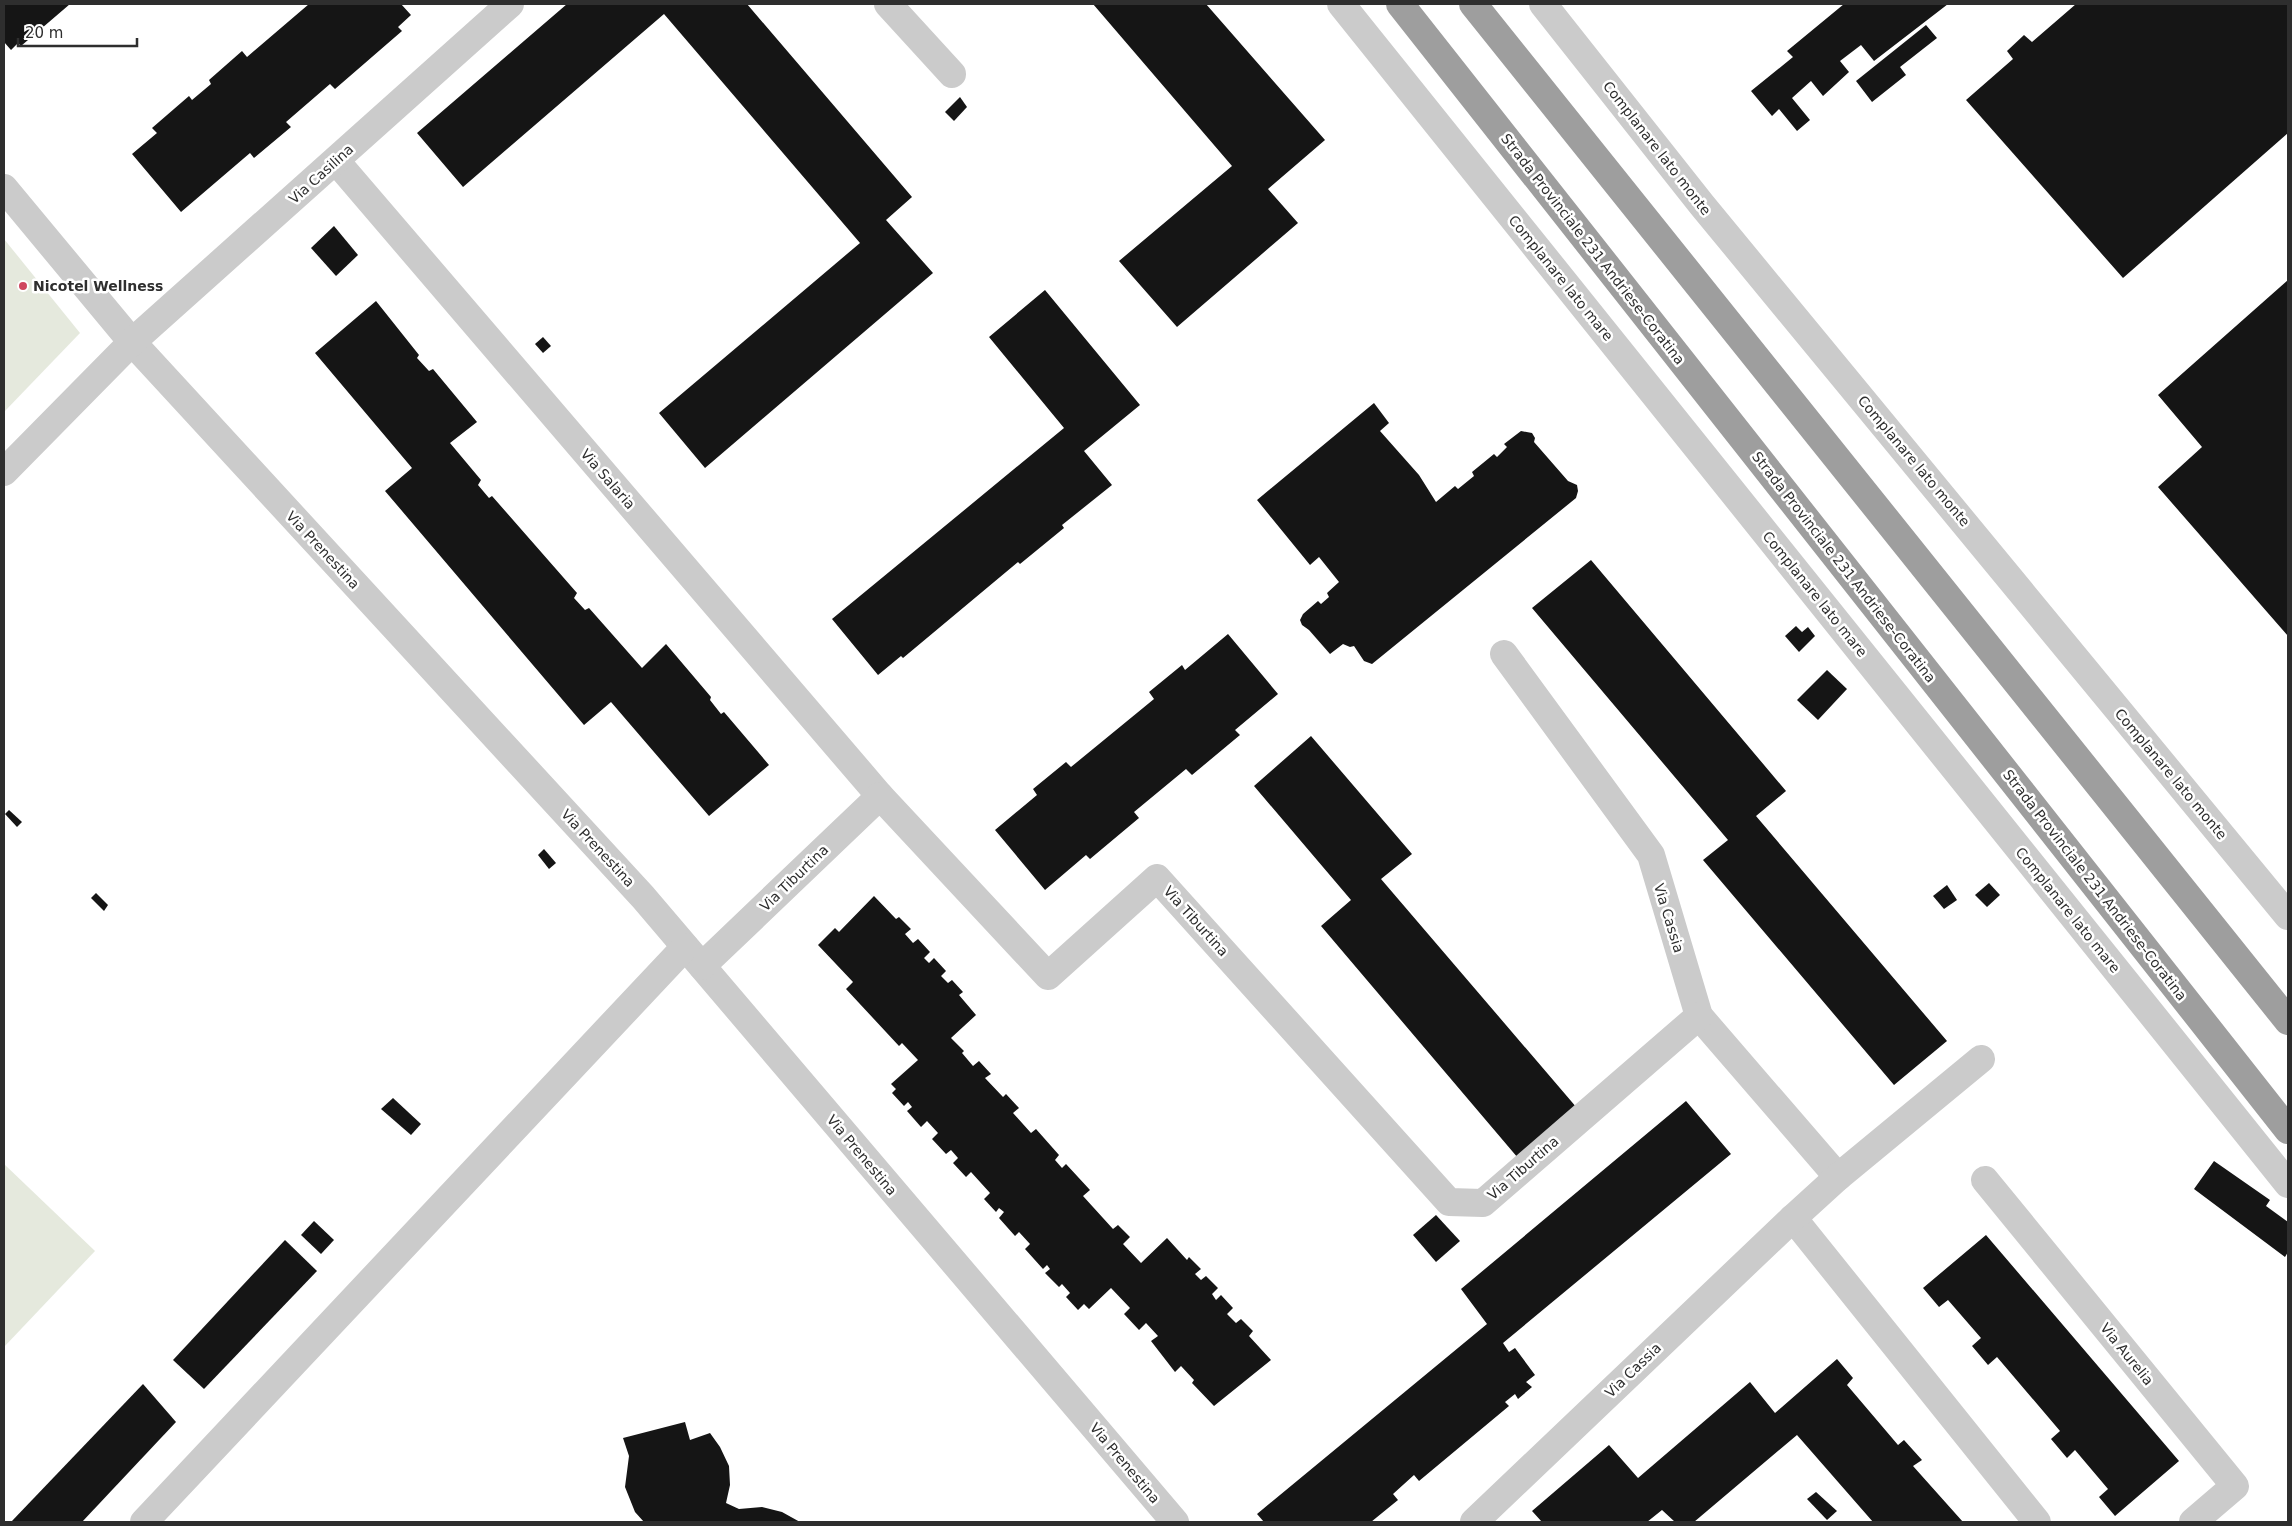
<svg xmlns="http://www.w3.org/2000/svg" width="2292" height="1526" font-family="'DejaVu Sans',sans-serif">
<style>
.green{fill:#e5e9dd}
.building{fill:#151515}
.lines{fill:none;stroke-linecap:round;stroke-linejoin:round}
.minor{stroke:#cbcbcb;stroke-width:28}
.tertiary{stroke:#cbcbcb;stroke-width:28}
.trunk{stroke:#9e9e9e;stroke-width:28}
.poi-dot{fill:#cf465f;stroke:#fff;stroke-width:2}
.labels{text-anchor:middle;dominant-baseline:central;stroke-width:5;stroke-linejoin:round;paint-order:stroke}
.street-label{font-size:14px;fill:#2e2e2e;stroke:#fff}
.poi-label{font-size:14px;font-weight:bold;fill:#2e2e2e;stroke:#fff;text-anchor:start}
</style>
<rect width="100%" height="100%" fill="#fff"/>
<g class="green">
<path d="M4 239 80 333 4 412Z"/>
<path d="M4 1164 95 1251 4 1347Z"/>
</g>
<g class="building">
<path d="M4 4H70L21 46 18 43 11 50 4 42Z"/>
<path d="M309 4H401L411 15 398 27 402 31 335 89 330 84 286 122 291 127 254 158 250 153 181 212 132 154 157 133 152 128 189 96 192 100 211 84 209 80 242 51 247 57Z"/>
<path d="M567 4H747L912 197 886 220 933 273 705 468 659 413 860 243 664 14 463 187 417 133Z"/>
<path d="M1093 4H1206L1325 140 1268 189 1298 223 1177 327 1119 261 1232 166Z"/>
<path d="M1844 4H1948L1874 61 1861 45 1840 61 1849 72 1823 96 1811 81 1792 98 1810 120 1797 131 1779 109 1772 116 1751 91 1793 57 1787 51Z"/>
<path d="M2076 4H2288V133L2123 278 1966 100 2013 59 2007 51 2024 35 2032 42Z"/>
<path d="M1926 25 1937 38 1900 67 1906 75 1872 102 1856 81Z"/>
<path d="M960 97 967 107 954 121 945 112Z"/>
<path d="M334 226 358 255 336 276 311 248Z"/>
<path d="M2288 280V636L2158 487 2202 447 2158 395Z"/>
<path d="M1045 290 1140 405 1084 451 1112 485 1062 525 1064 528 1020 564 1018 562 903 658 901 656 878 675 832 619 1064 428 989 337Z"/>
<path d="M376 301 419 355 417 358 429 371 433 369 477 422 450 443 481 480 478 485 489 498 492 496 577 593 574 598 585 610 589 608 642 668 666 644 711 697 710 700 721 714 724 712 769 765 709 816 611 702 584 725 385 491 412 468 315 353Z"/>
<path d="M543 337 551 346 543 353 535 344Z"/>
<path d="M1374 403 1389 423 1380 431 1419 475 1436 502 1455 486 1458 489 1474 476 1472 472 1494 454 1497 457 1507 447 1504 444 1521 431 1532 433 1535 438 1534 442 1568 481 1577 485 1578 491 1576 498 1372 664 1364 661 1354 646 1350 647 1343 644 1330 654 1309 630 1302 625 1300 620 1303 614 1318 601 1321 604 1329 597 1327 593 1339 582 1319 557 1310 565 1257 500Z"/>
<path d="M1591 560 1786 791 1756 816 1947 1041 1894 1085 1703 860 1728 840 1532 608Z"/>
<path d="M1796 626 1802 632 1808 627 1815 636 1799 652 1785 636Z"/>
<path d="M1228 634 1278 694 1235 730 1240 735 1192 775 1186 769 1134 812 1139 818 1090 859 1086 855 1045 890 995 830 1037 795 1033 789 1066 762 1071 767 1154 699 1149 692 1182 665 1185 670Z"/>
<path d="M1827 670 1847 689 1818 720 1797 700Z"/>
<path d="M1311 736 1412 854 1381 879 1577 1108 1518 1158 1321 926 1351 900 1254 786Z"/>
<path d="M9 810 22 822 17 827 5 814Z"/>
<path d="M544 849 556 863 549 869 538 855Z"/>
<path d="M1989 883 2000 895 1987 907 1975 895Z"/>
<path d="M1947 885 1957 900 1944 909 1933 896Z"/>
<path d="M96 893 108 905 104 911 91 898Z"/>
<path d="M874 896 896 919 899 917 911 929 905 934 913 943 918 939 930 952 924 958 929 963 934 958 946 971 941 976 948 983 952 980 963 992 959 995 976 1015 951 1038 964 1051 962 1053 973 1066 979 1061 991 1074 985 1078 1003 1097 1006 1094 1019 1108 1013 1113 1031 1133 1036 1129 1059 1155 1055 1160 1062 1168 1066 1164 1090 1190 1083 1196 1113 1229 1118 1225 1130 1237 1123 1244 1141 1263 1167 1238 1187 1260 1189 1257 1201 1269 1195 1274 1201 1280 1206 1276 1218 1288 1212 1294 1216 1300 1221 1295 1233 1308 1227 1314 1236 1323 1241 1319 1253 1331 1249 1336 1271 1360 1214 1406 1192 1383 1194 1380 1181 1366 1175 1372 1151 1341 1158 1336 1146 1323 1139 1330 1124 1314 1130 1308 1111 1288 1089 1309 1084 1304 1078 1310 1066 1297 1070 1293 1062 1284 1059 1287 1045 1273 1050 1269 1047 1265 1043 1269 1025 1249 1030 1244 1019 1232 1015 1236 999 1218 1004 1212 999 1208 996 1212 984 1199 990 1193 971 1172 966 1177 953 1163 958 1158 951 1150 946 1154 932 1139 938 1133 927 1121 921 1127 907 1111 912 1107 908 1102 904 1106 892 1093 896 1089 891 1084 918 1060 902 1043 899 1046 846 989 853 982 818 945 835 928 839 932Z"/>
<path d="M393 1098 421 1124 411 1135 381 1109Z"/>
<path d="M1686 1101 1731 1154 1503 1343 1509 1352 1515 1348 1535 1375 1526 1382 1532 1387 1518 1399 1515 1394 1505 1402 1509 1406 1419 1481 1414 1475 1393 1494 1398 1500 1371 1522H1264L1257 1514 1487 1324 1461 1289Z"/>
<path d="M2214 1161 2270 1200 2266 1206 2288 1222V1252L2285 1257 2194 1189Z"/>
<path d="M1436 1215 1460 1241 1436 1262 1413 1235Z"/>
<path d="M314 1221 334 1240 321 1254 301 1235Z"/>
<path d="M1986 1235 2179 1461 2115 1516 2099 1497 2108 1489 2075 1450 2067 1458 2051 1439 2060 1431 1997 1357 1988 1365 1972 1346 1981 1338 1948 1300 1939 1307 1923 1288Z"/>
<path d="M285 1240 317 1271 204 1389 173 1360Z"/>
<path d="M1837 1359 1853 1378 1847 1385 1898 1445 1904 1440 1922 1460 1913 1466 1963 1522H1873L1797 1435 1694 1522H1675L1662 1510 1647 1522H1542L1532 1511 1609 1445 1638 1478 1750 1382 1775 1413Z"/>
<path d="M143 1384 176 1422 82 1522H11Z"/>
<path d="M685 1422 690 1440 710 1433 720 1447 729 1466 730 1485 726 1503 739 1509 762 1507 782 1512 800 1522H644L635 1512 625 1487 629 1456 623 1438Z"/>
<path d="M1816 1492 1837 1511 1827 1520 1807 1499Z"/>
</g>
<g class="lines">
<g class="minor">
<path d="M888 4 952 74"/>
<path d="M336 161 880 796"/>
<path d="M4 188 132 342 643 897 1175 1522"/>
<path d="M4 472 132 342 510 4"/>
<path d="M1504 654 1651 855 1699 1016 1838 1177"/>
<path d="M702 966 880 796 1048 976 1157 878 1449 1202 1483 1203 1699 1016"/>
<path d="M1985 1180 2235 1486 2193 1522"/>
<path d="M1793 1218 2037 1522"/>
<path d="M144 1522 685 947"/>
<path d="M1474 1522 1793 1218 1838 1177 1981 1059"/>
</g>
<g class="tertiary">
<path d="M1341 4 2288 1184"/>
<path d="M1543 4 1702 205 2288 916"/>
</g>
<g class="trunk">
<path d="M1400 4 2288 1130"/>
<path d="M1473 4 2288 1021"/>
</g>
</g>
<circle class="poi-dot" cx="23" cy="286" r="5"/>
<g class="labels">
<g class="street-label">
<text transform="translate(1657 148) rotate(52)">Complanare lato monte</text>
<text transform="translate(321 174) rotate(-42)">Via Casilina</text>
<text transform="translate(1593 249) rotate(52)">Strada Provinciale 231 Andriese-Coratina</text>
<text transform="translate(1561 278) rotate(51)">Complanare lato mare</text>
<text transform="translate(1914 461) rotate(50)">Complanare lato monte</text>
<text transform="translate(608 479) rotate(49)">Via Salaria</text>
<text transform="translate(323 550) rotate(47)">Via Prenestina</text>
<text transform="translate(1844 567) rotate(52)">Strada Provinciale 231 Andriese-Coratina</text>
<text transform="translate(1815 594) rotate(51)">Complanare lato mare</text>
<text transform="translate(2171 774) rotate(50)">Complanare lato monte</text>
<text transform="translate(598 848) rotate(47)">Via Prenestina</text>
<text transform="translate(794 878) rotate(-44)">Via Tiburtina</text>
<text transform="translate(2095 885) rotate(52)">Strada Provinciale 231 Andriese-Coratina</text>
<text transform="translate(2068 910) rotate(51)">Complanare lato mare</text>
<text transform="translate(1669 918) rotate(73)">Via Cassia</text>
<text transform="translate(1196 921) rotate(48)">Via Tiburtina</text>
<text transform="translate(862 1155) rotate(50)">Via Prenestina</text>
<text transform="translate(1523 1168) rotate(-41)">Via Tiburtina</text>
<text transform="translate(2127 1354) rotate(51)">Via Aurelia</text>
<text transform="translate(1633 1370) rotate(-44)">Via Cassia</text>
<text transform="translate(1125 1463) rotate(50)">Via Prenestina</text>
</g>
<g class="poi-label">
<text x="33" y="286">Nicotel Wellness</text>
</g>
</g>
<rect width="2292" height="1526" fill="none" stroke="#2e2e2e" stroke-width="10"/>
<path d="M18 38v8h119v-8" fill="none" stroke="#2e2e2e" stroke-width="2.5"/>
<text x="25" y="38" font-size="15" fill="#2e2e2e" stroke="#ffffff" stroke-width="4" paint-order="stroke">20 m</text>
</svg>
